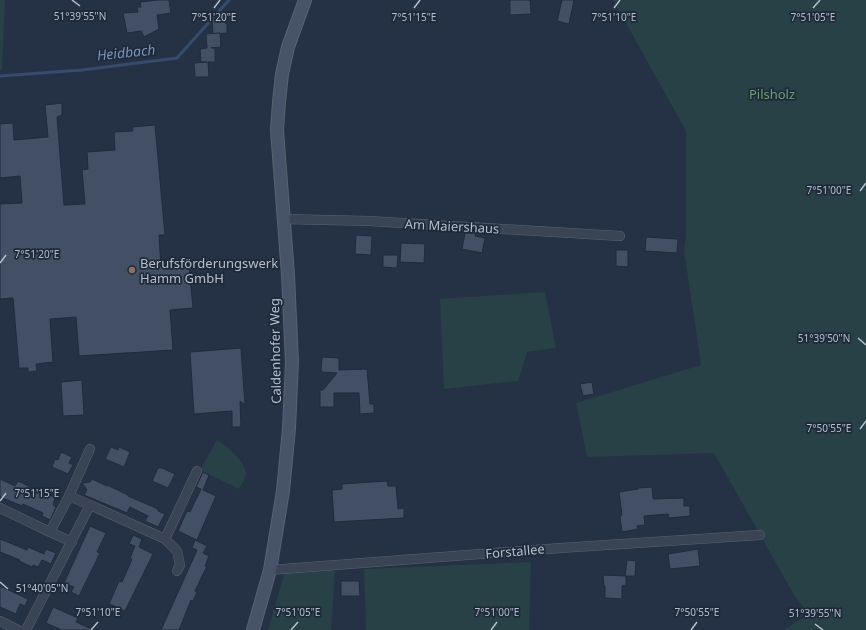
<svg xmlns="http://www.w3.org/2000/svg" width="866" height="630" font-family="'Noto Sans',sans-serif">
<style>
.green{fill:#274146}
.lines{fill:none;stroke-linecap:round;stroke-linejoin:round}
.stream{stroke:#374c6d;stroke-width:3}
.building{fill:#424f65;stroke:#202b3c}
.street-casing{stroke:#586272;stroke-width:10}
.secondary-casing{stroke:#586272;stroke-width:14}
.street{stroke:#3a4454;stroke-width:9}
.secondary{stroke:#475368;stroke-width:12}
.ticks{fill:none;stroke:#b7bfce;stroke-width:1.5}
.education-dot{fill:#8d6e63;stroke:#1e293a;stroke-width:1.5}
.labels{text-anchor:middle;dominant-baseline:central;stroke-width:3.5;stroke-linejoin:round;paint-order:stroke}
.park-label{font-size:13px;fill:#6da07a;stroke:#1e293a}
.street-label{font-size:13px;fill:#b7bfce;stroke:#1e293a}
.poi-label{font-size:13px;fill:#b7bfce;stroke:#1e293a;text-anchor:start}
.water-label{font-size:14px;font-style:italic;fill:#7c94b7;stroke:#1e293a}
.ticks-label{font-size:10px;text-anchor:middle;fill:#b7bfce;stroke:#1e293a;stroke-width:3.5;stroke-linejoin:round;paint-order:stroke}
</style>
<rect width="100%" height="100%" fill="#253245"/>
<g class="green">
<path d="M0 0H5L2 70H0Z"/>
<path d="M613 0H866V630H784L809 614 794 595 714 453 587 457 576 403 701 365 684 250 686 237V131Z"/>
<path d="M545 292 556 348 527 352 518 381 444 389 440 299Z"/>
<path d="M217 440C226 446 247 462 246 475 245 479 241 485 239 489L200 470Z"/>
<path d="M531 562 529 630H366L364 569Z"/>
<path d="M287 564H308L335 571 331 630H268Z"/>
</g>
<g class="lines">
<path class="stream" d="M0 76 82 70 177 58 229 0"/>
</g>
<g class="building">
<path d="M158 0H169L171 13 157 15 159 29 144 37 141 31 127 33 123 13 138 12 137 7H141L140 2Z"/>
<path d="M510 0H530L531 14 510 15Z"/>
<path d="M562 0H574L569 24 557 21Z"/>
<path d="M224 18 225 23H227V33L213 34 212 19Z"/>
<path d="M220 33 221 47 211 48H215V62H208L209 77H195L194 63 207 62H201L200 49 207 48 206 34Z"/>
<path d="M62 103V115L57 117 64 205 85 204 82 170 88 169 87 152 115 150 114 132 133 131 132 127 155 125 165 235H159L161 267 189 266 193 308 170 310 173 350 79 356 76 317 50 319 53 362 36 364 37 371 28 372V368H19L13 298 0 299V204L22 203 20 176 0 178V124L13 123 14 140 48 137 45 105Z"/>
<path d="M465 233H476L475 236 485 238 482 253 462 249Z"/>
<path d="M356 235 372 236 371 255 355 254Z"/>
<path d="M646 237 678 239 677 253 645 251Z"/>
<path d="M401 243 425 244 424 263 400 262Z"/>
<path d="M616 250H628V267L616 266Z"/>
<path d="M383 255H398L397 268 383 267Z"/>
<path d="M241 348 245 405 240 401 241 427H232V411L194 414 190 352Z"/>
<path d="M322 357 339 358V370L367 369 370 404H374V413L360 414 359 393H334V407H320V390H323L337 373 321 372Z"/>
<path d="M82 380 84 415 63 416 61 382Z"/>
<path d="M592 382 594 394 583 396 580 384Z"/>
<path d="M111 447 118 450 119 447 130 452 124 467 105 459Z"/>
<path d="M61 452 72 457 69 463 73 465 68 474 52 467 55 459 58 460Z"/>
<path d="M158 468H162L175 474 168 488 152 481Z"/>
<path d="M203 472 209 475 203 490 216 496 197 540 178 531 187 511 190 512 201 489 196 487Z"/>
<path d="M0 479 15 486 18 481 45 494H50L55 499 53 505 56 507 50 520 42 516 43 513 23 504 22 506 0 497Z"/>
<path d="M92 479 107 486V485L128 495V496L158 509V511L165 514 158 527 145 521 148 516 130 507 127 513 84 495 87 490 82 483 90 482Z"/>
<path d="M387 481 388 486H396L398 509 404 508V518L334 522 332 490 342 489V484Z"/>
<path d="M652 487 653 499 684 498V506H690V516L669 518 668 514 644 516 645 525 637 526 638 529 622 532 620 516 622 515 619 492 638 489V488Z"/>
<path d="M90 526 106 533 97 552 100 553 79 596 71 592 74 587 64 583Z"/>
<path d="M133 535 142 539 139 547 153 554 125 611 109 604 119 581 122 582 132 559 130 558 135 546 129 544Z"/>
<path d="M0 539 27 550 28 547 44 554 46 549 56 553 51 564 42 560 38 567 33 565 32 567 19 561 20 560 0 552Z"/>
<path d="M195 540 207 546 203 553 209 556 205 566H207L195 591 197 592 193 601 191 600 179 630H161L197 550 192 548Z"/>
<path d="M698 549 700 566 670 569 668 554Z"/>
<path d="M627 560 636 561 635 576H625Z"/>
<path d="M603 575 626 576V585L622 586V599L605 598V586H604Z"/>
<path d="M341 581H359L360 596H341Z"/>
<path d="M0 586 28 599 25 606 20 604 16 614 0 607Z"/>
<path d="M53 607 78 618 76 622 94 630H62L46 623Z"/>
</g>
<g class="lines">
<g class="street-casing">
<g id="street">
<path d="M283 219 369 221 620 236"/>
<path d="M69 496 90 449"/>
<path d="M0 508 50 532"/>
<path d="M165 539 197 471"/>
<path d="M72 542 50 532 69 496 90 505"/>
<path d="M270 570 561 548 760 535"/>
<path d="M0 621 18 630"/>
<path d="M26 630 90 505 165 539 177 551 180 565 177 571"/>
</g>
</g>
<g class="secondary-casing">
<path id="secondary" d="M253 630 270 570 283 491 289 428 292 362 288 275 277 130 279 102 282 74 288 47 305 0"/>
</g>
<use href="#street" class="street"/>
<use href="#secondary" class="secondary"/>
</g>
<path class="ticks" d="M72 0 80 6M214 8 220 0M414 8 420 0M614 8 620 0M813 8 820 0M860 191 866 183M0 263 6 255M858 338 866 345M860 429 866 421M0 501 6 493M0 582 8 589M815 624 823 630M91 630 98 622M291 630 298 622M491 630 497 622M691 630 697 622"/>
<circle class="education-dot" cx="132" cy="270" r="4"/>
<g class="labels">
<g class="park-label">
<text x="772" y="94">Pilsholz</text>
</g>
<g class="street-label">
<text transform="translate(452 226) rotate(3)">Am Maiershaus</text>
<text transform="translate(275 351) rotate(-91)">Caldenhofer Weg</text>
<text transform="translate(515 551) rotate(-5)">Forstallee</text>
</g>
<g class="poi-label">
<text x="140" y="263">Berufsförderungswerk<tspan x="140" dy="15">Hamm GmbH</tspan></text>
</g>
<g class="water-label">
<text transform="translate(126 52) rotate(-6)">Heidbach</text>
</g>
</g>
<g class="ticks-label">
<text x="80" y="20">51°39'55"N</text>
<text x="214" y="21">7°51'20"E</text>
<text x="414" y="21">7°51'15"E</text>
<text x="614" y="21">7°51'10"E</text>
<text x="813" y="21">7°51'05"E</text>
<text x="829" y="194">7°51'00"E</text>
<text x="37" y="258">7°51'20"E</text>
<text x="824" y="342">51°39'50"N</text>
<text x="829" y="432">7°50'55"E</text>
<text x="37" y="497">7°51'15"E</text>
<text x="42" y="592">51°40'05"N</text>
<text x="98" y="616">7°51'10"E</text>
<text x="298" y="616">7°51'05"E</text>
<text x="497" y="616">7°51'00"E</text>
<text x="697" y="616">7°50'55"E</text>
<text x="815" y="617">51°39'55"N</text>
</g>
</svg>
